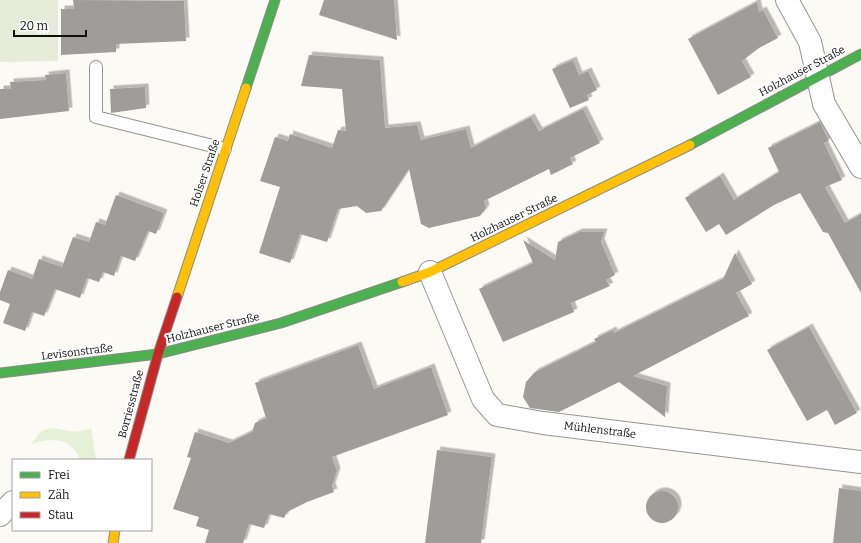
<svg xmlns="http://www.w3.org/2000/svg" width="861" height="543" font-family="Bitter,serif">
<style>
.green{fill:#e5f0d6}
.cemetery{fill:#e7ebda}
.building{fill:#9f9d9a;filter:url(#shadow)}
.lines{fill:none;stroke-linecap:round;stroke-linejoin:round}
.lane-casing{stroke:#959593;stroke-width:14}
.street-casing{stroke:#959593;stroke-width:24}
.fast-casing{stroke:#8c8b89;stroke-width:11}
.slow-casing{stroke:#8c8b89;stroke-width:11}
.jam-casing{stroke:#8c8b89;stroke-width:11}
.lane{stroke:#fefefe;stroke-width:12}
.street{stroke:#fefefe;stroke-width:22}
.fast{stroke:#4caf50;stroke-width:9}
.slow{stroke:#ffc107;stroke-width:9}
.jam{stroke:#c62828;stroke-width:9}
.labels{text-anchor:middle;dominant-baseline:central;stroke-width:4;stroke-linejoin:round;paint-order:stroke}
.street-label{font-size:11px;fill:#0f0f0f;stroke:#fff}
</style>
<defs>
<filter id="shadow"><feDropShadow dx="3.5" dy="-3.5" stdDeviation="0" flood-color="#0004"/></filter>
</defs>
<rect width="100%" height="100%" fill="#fbfaf5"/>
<path class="green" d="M51 428C65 430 78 435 91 428L96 460H80C72 437 50 437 31 444L42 431Z"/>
<path class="cemetery" d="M0 0H58V61L0 62Z"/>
<g class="building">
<path d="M73 0 184 1 186 41 116 44V52L61 55V9H74Z"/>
<path d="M324 0H394L397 40 319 15Z"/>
<path d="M757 2 759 12 763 10 778 38 759 48 742 61 751 77 718 95 688 39Z"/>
<path d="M309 55 380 60 385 128 417 125 421 140 466 129 471 148 531 117 539 131 583 109 600 143 570 158 573 164 551 175 549 169 484 201 486 208 480 216 429 228 421 224 409 169 381 211 366 213 357 206 338 209 327 242 300 234 290 263 259 253 280 187 260 181 275 137 288 141 290 134 332 148 338 130 346 131 342 89 301 86Z"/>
<path d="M573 60 579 75 588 71 597 90 587 95 589 100 570 108 552 69Z"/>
<path d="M66 73 69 111 0 119V89H11L10 82 46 80 45 75Z"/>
<path d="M145 87 146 108 111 113 110 89Z"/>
<path d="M820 122 829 141 824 143 842 180 825 187 845 223 861 214V293L828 233 823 232 800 193 774 205 726 235 719 224 706 232 685 198 720 176 734 200 779 172 768 148Z"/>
<path d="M116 195 164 213 156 234 148 231 135 261 121 256 114 276 103 272 99 282 87 278 80 298 55 289 44 316 32 312 25 331 3 323 10 304 0 300V292L8 270 32 279 39 259 62 267 73 237 89 242 96 222 105 225Z"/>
<path d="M579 232H604L601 242 615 275 606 280 610 286 571 303 574 312 503 342 479 289 533 263 523 240 555 260 558 242Z"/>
<path d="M735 253 752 284 736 293 749 316 633 376 667 386 665 417 619 382 559 412 530 408 523 397 526 382 535 372 596 342 594 339 613 330 614 333 723 279Z"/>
<path d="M809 327 857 413 835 425 827 410 807 421 767 350Z"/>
<path d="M358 345 374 389 431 367 448 415 332 457 337 471 332 486 334 492 307 502 287 512 284 518 269 514 264 528 249 524 243 543H205L209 530 196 526 199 517 173 509 191 458 187 457 195 432 229 443 252 432 255 423 266 418 255 383Z"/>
<path d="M437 450 492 457 481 543H425Z"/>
<path d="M839 488 861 491V543H833Z"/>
<circle cx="662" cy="507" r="16"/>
</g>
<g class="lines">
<g class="lane-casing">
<path id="lane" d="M96 67V117L225 149"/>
</g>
<g class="street-casing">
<g id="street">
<path d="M787 0 810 42 824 104 861 167"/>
<path d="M430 272 483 399 497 415 543 423 861 462"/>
<path d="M0 515 13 502"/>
</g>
</g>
<g class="fast-casing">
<g id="fast">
<path d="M246 88 275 0"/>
<path d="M690 145 861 54"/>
<path d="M0 373 158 354 281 323 402 282"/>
</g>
</g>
<g class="slow-casing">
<g id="slow">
<path d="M402 282 430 272 690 145"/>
<path d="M177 297 246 88"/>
<path d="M113 543 115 530"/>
</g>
</g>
<g class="jam-casing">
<path id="jam" d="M129 460 158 354 177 297"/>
</g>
<use href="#lane" class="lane"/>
<use href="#street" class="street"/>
<use href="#fast" class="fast"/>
<use href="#slow" class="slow"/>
<use href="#jam" class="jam"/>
</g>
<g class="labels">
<g class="street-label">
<text transform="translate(802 71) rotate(-28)">Holzhauser Straße</text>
<text transform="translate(205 173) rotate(-71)">Holser Straße</text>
<text transform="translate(514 218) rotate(-26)">Holzhauser Straße</text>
<text transform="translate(213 328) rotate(-14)">Holzhauser Straße</text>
<text transform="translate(77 352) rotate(-7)">Levisonstraße</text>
<text transform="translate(131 404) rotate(-75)">Borriesstraße</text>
<text transform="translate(600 430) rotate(7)">Mühlenstraße</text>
</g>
</g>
<rect x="12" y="459" width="140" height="72" fill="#ffffff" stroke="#9f9f9f"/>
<rect x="20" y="472" width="20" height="6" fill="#4caf50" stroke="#9f9f9f"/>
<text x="48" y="479" font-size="12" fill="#0f0f0f">Frei</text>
<rect x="20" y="492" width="20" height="6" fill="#ffc107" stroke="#9f9f9f"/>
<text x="48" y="499" font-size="12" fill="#0f0f0f">Zäh</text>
<rect x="20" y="512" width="20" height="6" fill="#c62828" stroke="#9f9f9f"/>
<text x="48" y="519" font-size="12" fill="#0f0f0f">Stau</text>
<path d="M14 30v6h72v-6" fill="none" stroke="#0f0f0f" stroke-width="2"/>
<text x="20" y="30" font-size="12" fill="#0f0f0f" stroke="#ffffff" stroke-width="3" paint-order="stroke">20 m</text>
</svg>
